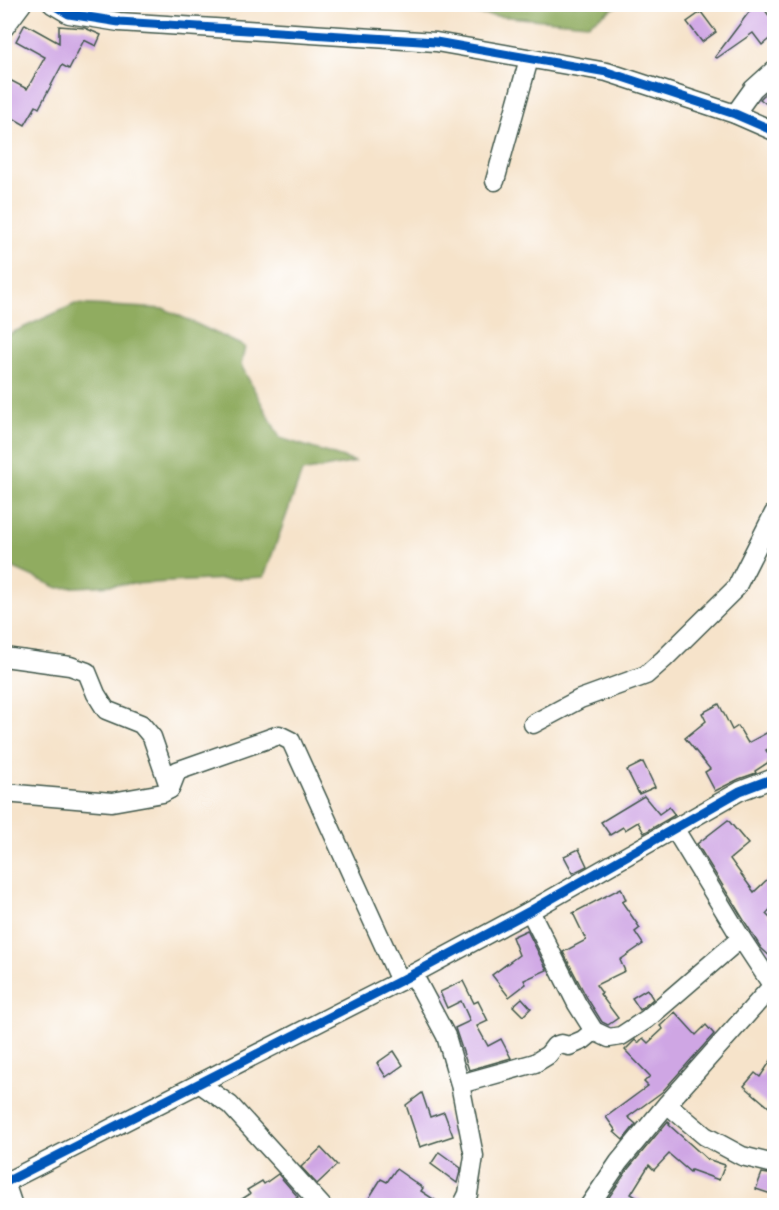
<svg xmlns="http://www.w3.org/2000/svg" width="779" height="1210" font-family="'Libre Bodoni',serif">
<style>
.forest{fill:#90ac60;stroke:#58744a;stroke-width:1.5}
.building{fill:#cfa6e4}
.lines{fill:none;stroke-linecap:round;stroke-linejoin:round}
.minor-casing{stroke:#3f564a;stroke-width:21}
.minor{stroke:#fff;stroke-width:18}
.cycleway-casing{stroke:#fff;stroke-width:13}
.cycleway{stroke:#0057b8;stroke-width:9}
</style>
<rect width="100%" height="100%" fill="#fff"/>
<filter id="ink" filterUnits="userSpaceOnUse"><feTurbulence type="fractalNoise" baseFrequency=".0167" numOctaves="2"/><feDisplacementMap in="SourceGraphic" scale="12" xChannelSelector="R" yChannelSelector="G"/><feConvolveMatrix kernelMatrix="1 2 1 2 8 2 1 2 1" color-interpolation-filters="sRGB"/></filter>
<filter id="wash" filterUnits="userSpaceOnUse"><feTurbulence type="fractalNoise" baseFrequency=".008" numOctaves="4" result="noise"/><feDisplacementMap in="SourceGraphic" scale="24" xChannelSelector="R" yChannelSelector="G"/><feGaussianBlur stdDeviation="1.35" result="paint"/><feColorMatrix in="noise" values="0 0 0 0 0 0 0 0 0 0 0 0 0 0 0 0 0 1.4 0 .05"/><feComposite in="paint" operator="in"/></filter>
<g filter="url(#wash)">
<rect width="100%" height="100%" fill="#f6e3ca"/>
<g class="forest">
<path d="M458 5V4L619 5 588 24 461 13Z"/>
<path d="M75 304 165 309 245 347 241 365 280 438 356 462 302 472 264 577 58 588 5 564V336Z"/>
</g>
<g id="blocks">
<g class="building">
<path d="M755 4H761L774 23V35L762 45 753 33 717 58 715 57Z"/>
<path d="M701 12 716 32 702 42 687 22Z"/>
<path d="M25 24 59 43V26L85 28 101 35 96 46 84 40 69 69 62 65 39 108 36 106 25 125 4 113V77L27 89 45 57 16 41Z"/>
<path d="M769 90 774 94V98L769 106 760 99Z"/>
<path d="M719 704 732 730 738 726 748 743 770 731 774 740V746L766 750 772 760 755 771 756 773 739 779 715 791 705 772 710 769 685 738 706 721 702 713Z"/>
<path d="M643 762 655 787 639 794 627 770Z"/>
<path d="M644 796 659 814 669 807 675 815 644 833 638 822 625 830 623 827 610 835 601 822Z"/>
<path d="M728 820 748 844 730 859 754 892 774 873V905L766 914 774 922V960L761 948 697 844Z"/>
<path d="M579 849 587 866 573 873 564 856Z"/>
<path d="M621 888 626 900 622 902 640 928 635 932 643 944 620 960 625 971 596 985 602 993 600 994 618 1018 608 1025 602 1022 587 998 563 952 586 940 573 913Z"/>
<path d="M527 930 547 970 524 980 526 984 509 997 492 975 519 955 512 937Z"/>
<path d="M463 981 474 1003 478 1001 488 1021 477 1026 488 1046 501 1039 511 1058 469 1070 455 1028 470 1021 461 1001 447 1008 440 992Z"/>
<path d="M647 989 653 999 640 1010 632 998Z"/>
<path d="M522 998 531 1008 523 1016 513 1006Z"/>
<path d="M675 1012 696 1035 706 1025 714 1034 662 1092 628 1117 636 1124 623 1140 614 1132 616 1131 606 1117 648 1086 644 1082 650 1076 625 1050 635 1040 638 1043 643 1038 648 1043 663 1029 660 1026Z"/>
<path d="M394 1051 403 1065 386 1077 377 1063Z"/>
<path d="M774 1056V1099L770 1108 744 1086 755 1073 760 1077Z"/>
<path d="M422 1093 430 1117 444 1112 453 1136 420 1147 406 1105Z"/>
<path d="M668 1121 670 1124 669 1125 707 1159 725 1165 719 1180 691 1170 690 1172 669 1154 654 1170 649 1165 631 1194 651 1206H603L628 1169Z"/>
<path d="M321 1148 337 1165 317 1184 301 1167Z"/>
<path d="M439 1152 461 1168 457 1183 431 1164Z"/>
<path d="M396 1169 423 1188 421 1191 444 1206H364L381 1179 387 1182Z"/>
<path d="M762 1173 774 1175V1195L756 1189Z"/>
<path d="M278 1174 298 1197 292 1201 296 1206H231L250 1194 247 1190 262 1181 264 1184Z"/>
</g>
</g>
</g>
<g filter="url(#ink)">
<use href="#blocks" fill-opacity="0" stroke="#3f564a" stroke-width="1.5"/>
<g class="lines">
<g class="minor-casing">
<g id="minor">
<path d="M52 4 69 14 119 22 436 42 607 72 735 114 774 131"/>
<path d="M4 28 22 4"/>
<path d="M735 114 753 89 774 70"/>
<path d="M495 181 529 59"/>
<path d="M4 657 70 666 87 672 96 694 106 710 141 724 152 737 170 789"/>
<path d="M533 724 580 699 646 675 664 659 736 588 774 513"/>
<path d="M4 793 112 802 163 793 170 789 177 771 279 735 291 741 400 981"/>
<path d="M674 828 741 938 774 988"/>
<path d="M530 911 577 1004 594 1031 609 1038 621 1036 647 1019 741 938"/>
<path d="M413 974 446 1036 460 1084 474 1156 468 1194 462 1206"/>
<path d="M199 1083 230 1105 322 1206"/>
<path d="M460 1084 535 1063 548 1055 555 1046 561 1044 569 1046 583 1040 594 1031"/>
<path d="M667 1104 705 1136 742 1156 774 1164"/>
<path d="M5 1182 13 1206"/>
<path d="M4 1183 400 981 530 911 740 791 774 778"/>
<path d="M589 1206 619 1162 667 1104 774 984"/>
</g>
</g>
<use href="#minor" class="minor"/>
<g class="cycleway-casing">
<g id="cycleway">
<path d="M52 4 69 14 119 22 436 42 607 72 735 114 774 131"/>
<path d="M4 1183 400 981 530 911 740 791 774 778"/>
</g>
</g>
<use href="#cycleway" class="cycleway"/>
</g>
</g>
<rect width="779" height="1210" fill="none" stroke="#fff" stroke-width="24"/>
</svg>
